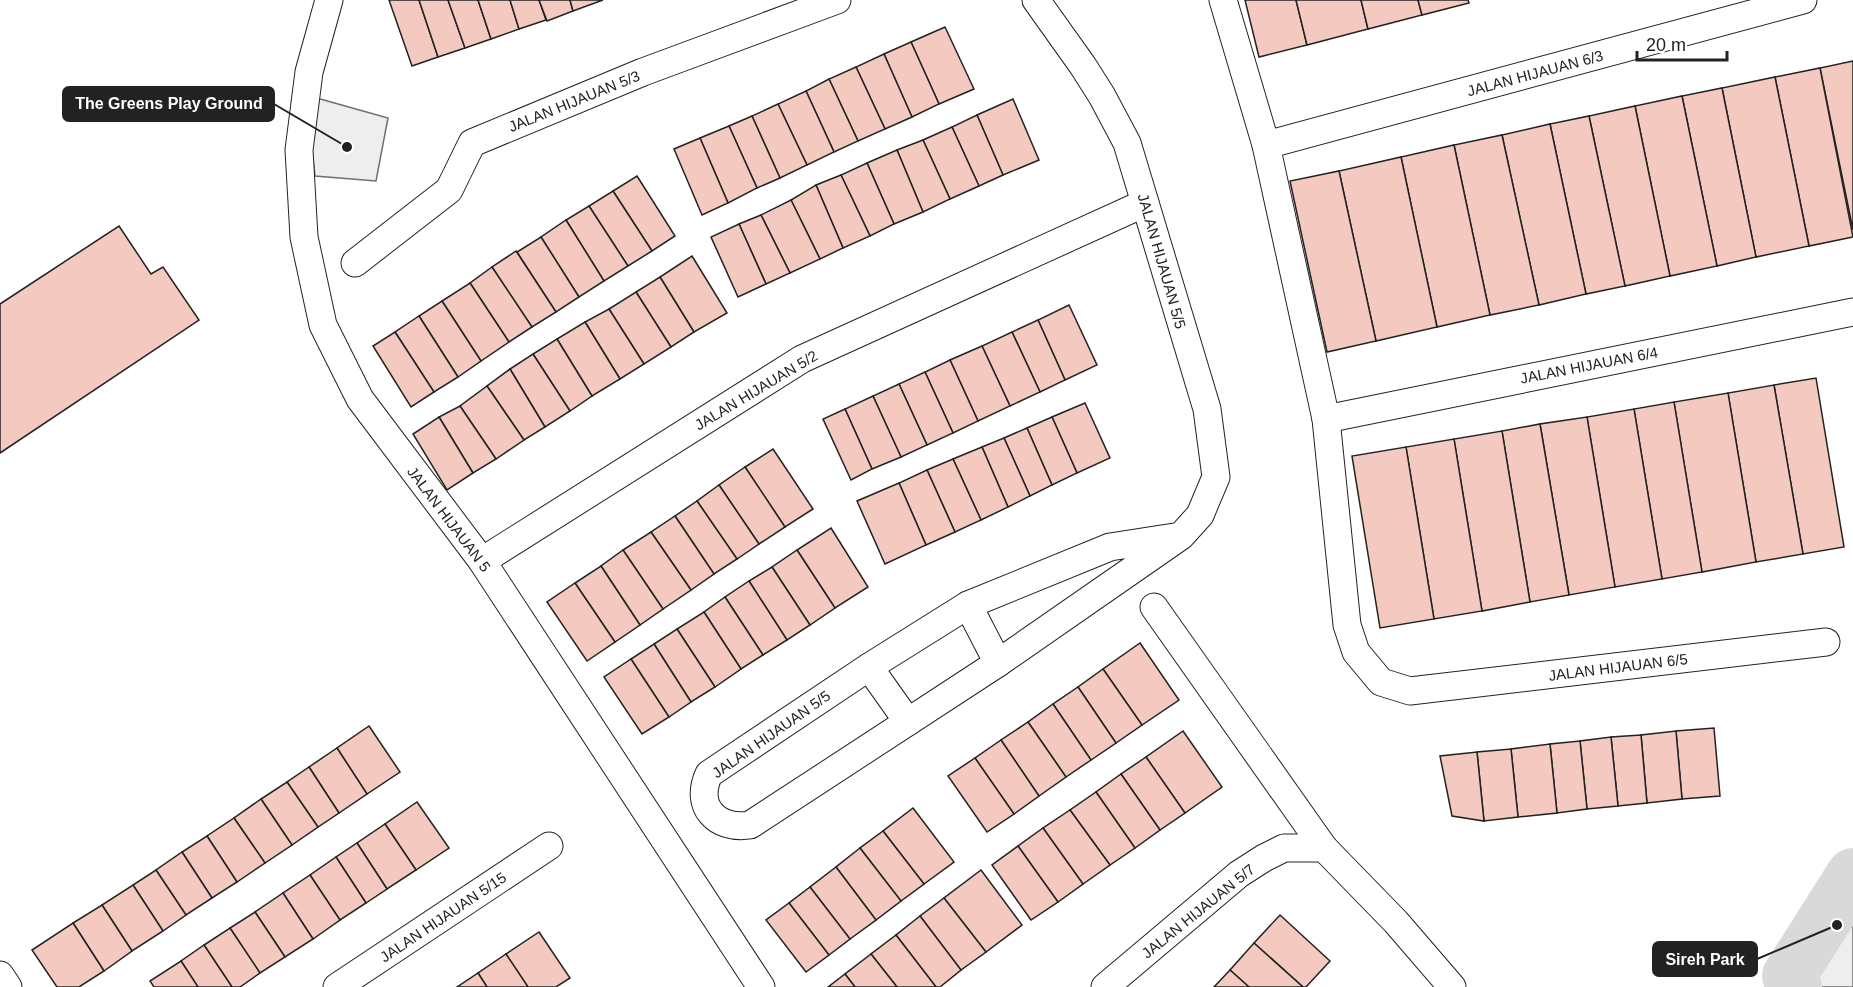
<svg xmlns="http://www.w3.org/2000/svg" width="1853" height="987" font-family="Arial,sans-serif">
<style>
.green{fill:#eee;stroke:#6f6f6f;stroke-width:1.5}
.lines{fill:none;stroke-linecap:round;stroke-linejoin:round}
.river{stroke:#d9d9d9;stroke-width:54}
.building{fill:#f3c9c0;stroke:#222;stroke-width:1.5}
.minor-casing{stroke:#222;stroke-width:29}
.minor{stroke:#fff;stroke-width:27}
.labels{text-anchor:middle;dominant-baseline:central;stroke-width:4.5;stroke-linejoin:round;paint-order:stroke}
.street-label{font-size:15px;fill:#222;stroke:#fff}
.leader{fill:none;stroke:#222;stroke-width:2}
.callout-dot{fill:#222;stroke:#fff;stroke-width:2}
.callout{fill:#222;stroke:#222;stroke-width:2}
.callout-label{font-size:16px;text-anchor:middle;font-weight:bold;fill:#fff}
</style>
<rect width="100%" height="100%" fill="#fff"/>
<g class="green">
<path d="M306 95 388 118 376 181 315 176Z"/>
<path d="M1853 875V987H1795L1789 976Z"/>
</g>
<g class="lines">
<path class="river" d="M1795 987 1789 976 1853 875"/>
</g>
<g class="building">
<path d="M389 0H419L438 57 412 66Z"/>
<path d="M419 0H448L465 48 438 57Z"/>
<path d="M448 0H478L491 39 465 48Z"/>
<path d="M478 0H510L519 29 491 39Z"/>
<path d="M510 0H539L546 20 519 29Z"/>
<path d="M539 0H570L573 11 547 21Z"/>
<path d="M570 0H603L573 11Z"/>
<path d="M1245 0H1296L1307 45 1259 57Z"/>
<path d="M1296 0H1361L1368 29 1307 45Z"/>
<path d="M1361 0H1418L1422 15 1368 29Z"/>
<path d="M1418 0H1468L1469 3 1422 15Z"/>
<path d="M945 27 974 89 939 104 911 42Z"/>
<path d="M911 42 939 104 912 117 884 54Z"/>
<path d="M884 54 912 117 885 129 856 67Z"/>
<path d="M1853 61V230L1820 68Z"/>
<path d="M856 67 885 129 858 141 829 79Z"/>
<path d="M1820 68 1853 237 1809 246 1775 77Z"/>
<path d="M1775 77 1809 246 1756 257 1722 88Z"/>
<path d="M829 79 858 141 834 152 806 91Z"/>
<path d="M1722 88 1756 257 1717 266 1682 96Z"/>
<path d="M806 91 834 152 807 165 778 104Z"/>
<path d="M1682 96 1717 266 1670 276 1635 106Z"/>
<path d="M1013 99 1039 160 1003 175 977 115Z"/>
<path d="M778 104 807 165 780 178 752 116Z"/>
<path d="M1635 106 1670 276 1625 286 1589 116Z"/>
<path d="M977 115 1003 175 979 186 952 127Z"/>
<path d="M752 116 780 178 757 188 729 126Z"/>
<path d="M1589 116 1625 286 1586 294 1550 124Z"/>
<path d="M1550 124 1586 294 1539 305 1502 135Z"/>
<path d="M729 126 757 188 728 203 700 138Z"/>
<path d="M952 127 979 186 950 199 923 140Z"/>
<path d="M1502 135 1539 305 1490 315 1454 145Z"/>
<path d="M700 138 728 203 702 215 674 149Z"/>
<path d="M923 140 950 199 923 212 897 150Z"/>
<path d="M1454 145 1490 315 1437 327 1401 157Z"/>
<path d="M897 150 923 212 894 224 867 163Z"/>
<path d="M1401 157 1437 327 1376 341 1339 171Z"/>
<path d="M867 163 894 224 870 236 841 175Z"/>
<path d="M1339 171 1376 341 1327 352 1290 181Z"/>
<path d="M841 175 870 236 843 248 816 185Z"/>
<path d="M637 176 675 236 652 251 613 191Z"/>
<path d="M816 185 843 248 820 259 791 200Z"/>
<path d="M613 191 652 251 628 266 589 206Z"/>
<path d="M791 200 820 259 790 273 761 215Z"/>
<path d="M589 206 628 266 604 281 566 220Z"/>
<path d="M761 215 790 273 766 284 739 224Z"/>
<path d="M566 220 604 281 579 297 541 237Z"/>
<path d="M739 224 766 284 738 297 711 237Z"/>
<path d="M119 226 151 274 163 267 199 320 0 453V304Z"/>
<path d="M541 237 579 297 556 312 517 252Z"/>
<path d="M516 251 556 312 532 327 492 267Z"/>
<path d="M692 256 727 313 694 332 660 277Z"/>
<path d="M492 267 532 327 509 342 470 283Z"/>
<path d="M660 277 694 332 671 347 636 292Z"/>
<path d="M470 283 509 342 481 361 442 301Z"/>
<path d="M636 292 671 347 644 364 609 309Z"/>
<path d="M442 301 481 361 458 377 419 316Z"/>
<path d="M1069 305 1097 365 1065 380 1038 320Z"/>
<path d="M609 309 644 364 620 379 585 322Z"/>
<path d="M419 316 458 377 434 392 395 332Z"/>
<path d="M1038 320 1065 380 1040 392 1012 332Z"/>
<path d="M585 322 620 379 592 396 557 339Z"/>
<path d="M395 332 434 392 411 407 373 346Z"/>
<path d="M1012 332 1040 392 1010 406 982 346Z"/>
<path d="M557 339 592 396 570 411 533 354Z"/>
<path d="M982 346 1010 406 978 421 950 360Z"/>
<path d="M533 354 570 411 545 427 510 369Z"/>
<path d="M950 360 978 421 953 433 925 372Z"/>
<path d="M510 369 545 427 524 440 487 386Z"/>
<path d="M925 372 953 433 927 445 899 384Z"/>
<path d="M1816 378 1844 547 1803 554 1774 385Z"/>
<path d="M899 384 927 445 901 457 873 396Z"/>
<path d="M1774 385 1803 554 1756 562 1728 393Z"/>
<path d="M487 386 524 440 496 459 460 406Z"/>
<path d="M1728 393 1756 562 1702 572 1674 402Z"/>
<path d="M873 396 901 457 872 469 845 409Z"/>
<path d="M1674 402 1702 572 1662 579 1634 409Z"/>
<path d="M1085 403 1110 458 1077 473 1052 417Z"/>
<path d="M460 406 496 459 473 473 439 417Z"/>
<path d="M845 409 872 469 851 480 823 419Z"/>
<path d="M1634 409 1662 579 1615 587 1587 417Z"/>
<path d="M439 417 473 473 447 490 413 434Z"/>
<path d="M1052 417 1077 473 1052 485 1027 428Z"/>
<path d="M1587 417 1615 587 1569 595 1540 424Z"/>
<path d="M1540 424 1569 595 1530 602 1502 431Z"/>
<path d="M1027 428 1052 485 1030 496 1004 438Z"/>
<path d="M1502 431 1530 602 1482 611 1454 439Z"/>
<path d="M1004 438 1030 496 1008 507 982 447Z"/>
<path d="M1454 439 1482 611 1434 619 1406 447Z"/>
<path d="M982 447 1008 507 981 520 953 459Z"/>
<path d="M1406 447 1434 619 1380 628 1352 456Z"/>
<path d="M773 449 813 509 785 527 745 467Z"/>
<path d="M953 459 981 520 955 532 927 470Z"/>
<path d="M745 467 785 527 759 544 719 485Z"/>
<path d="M927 470 955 532 926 545 899 483Z"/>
<path d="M899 483 926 545 885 564 857 501Z"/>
<path d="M719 485 759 544 737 559 697 501Z"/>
<path d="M697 501 737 559 714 574 675 516Z"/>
<path d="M675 516 714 574 691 590 651 532Z"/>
<path d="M831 528 868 587 835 608 797 550Z"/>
<path d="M651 532 691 590 663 609 623 550Z"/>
<path d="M623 550 663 609 640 625 601 566Z"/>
<path d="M797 550 835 608 810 625 772 567Z"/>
<path d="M601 566 640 625 615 642 575 583Z"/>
<path d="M772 567 810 625 787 640 749 581Z"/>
<path d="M749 581 787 640 763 655 725 597Z"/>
<path d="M575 583 615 642 587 661 547 602Z"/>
<path d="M725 597 763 655 741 669 704 612Z"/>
<path d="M704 612 741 669 715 687 677 629Z"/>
<path d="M677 629 715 687 691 702 654 644Z"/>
<path d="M1140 643 1179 700 1142 725 1103 669Z"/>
<path d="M654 644 691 702 669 717 631 659Z"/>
<path d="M631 659 669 717 642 734 604 677Z"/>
<path d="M1103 669 1142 725 1116 743 1078 687Z"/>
<path d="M1078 687 1116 743 1091 760 1053 704Z"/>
<path d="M1053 704 1091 760 1066 777 1028 722Z"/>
<path d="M1028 722 1066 777 1039 796 1001 740Z"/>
<path d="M369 726 400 772 367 794 337 748Z"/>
<path d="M1714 728 1720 796 1682 799 1676 731Z"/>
<path d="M1183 731 1222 787 1185 813 1146 757Z"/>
<path d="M1676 731 1682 799 1647 803 1641 735Z"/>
<path d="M1641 735 1647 803 1618 806 1611 737Z"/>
<path d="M1611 737 1618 806 1587 809 1580 741Z"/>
<path d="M1001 740 1039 796 1014 814 975 758Z"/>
<path d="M1580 741 1587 809 1557 813 1550 744Z"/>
<path d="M1550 744 1557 813 1518 817 1511 749Z"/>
<path d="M337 748 367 794 339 813 309 767Z"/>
<path d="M1511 749 1518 817 1484 821 1477 752Z"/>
<path d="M1477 752 1484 821 1452 816 1440 756Z"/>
<path d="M1146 757 1185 813 1160 830 1121 774Z"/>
<path d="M975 758 1014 814 987 832 948 776Z"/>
<path d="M309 767 339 813 318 827 287 782Z"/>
<path d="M1121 774 1160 830 1135 848 1096 792Z"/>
<path d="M287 782 318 827 292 845 261 799Z"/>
<path d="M1096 792 1135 848 1110 865 1070 810Z"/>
<path d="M261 799 292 845 265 863 234 818Z"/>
<path d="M417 802 449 848 416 870 385 824Z"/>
<path d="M913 808 954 862 924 884 883 831Z"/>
<path d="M1070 810 1110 865 1083 884 1043 828Z"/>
<path d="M234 818 265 863 237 882 207 836Z"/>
<path d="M385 824 416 870 387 889 357 843Z"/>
<path d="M1043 828 1083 884 1058 902 1018 846Z"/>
<path d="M883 831 924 884 901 901 860 848Z"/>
<path d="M207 836 237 882 212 898 182 852Z"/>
<path d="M357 843 387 889 366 903 336 857Z"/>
<path d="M1018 846 1058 902 1031 920 992 865Z"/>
<path d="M860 848 901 901 876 920 836 867Z"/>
<path d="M182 852 212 898 186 915 156 870Z"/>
<path d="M336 857 366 903 340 920 310 875Z"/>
<path d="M836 867 876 920 850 939 810 887Z"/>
<path d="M156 870 186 915 163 931 133 885Z"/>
<path d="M981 870 1022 925 986 952 944 898Z"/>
<path d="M310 875 340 920 313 939 283 893Z"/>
<path d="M133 885 163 931 132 951 102 905Z"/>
<path d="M810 887 850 939 829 955 789 903Z"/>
<path d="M283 893 313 939 285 957 255 912Z"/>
<path d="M944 898 986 952 961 970 920 916Z"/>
<path d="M789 903 829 955 806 972 766 920Z"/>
<path d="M102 905 132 951 104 971 73 923Z"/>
<path d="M255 912 285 957 260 973 230 928Z"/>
<path d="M1280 915 1330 961 1306 987H1303L1254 943Z"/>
<path d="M920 916 961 970 940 987H936L896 935Z"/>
<path d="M73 923 104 971 79 987H57L32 950Z"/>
<path d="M230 928 260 973 240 987H232L204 945Z"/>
<path d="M539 932 570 978 556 987H528L506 954Z"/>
<path d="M896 935 936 987H897L871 954Z"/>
<path d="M1254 943 1303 987H1249L1230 970Z"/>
<path d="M204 945 232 987H198L181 961Z"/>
<path d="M506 954 528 987H487L478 973Z"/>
<path d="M871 954 897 987H855L845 974Z"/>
<path d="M181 961 198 987H154L150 981Z"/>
<path d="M1230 970 1249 987H1214Z"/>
<path d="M478 973 487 987H457Z"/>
<path d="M845 974 855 987H828Z"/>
</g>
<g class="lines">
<g class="minor-casing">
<g id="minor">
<path d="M329 0 309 72 299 150 304 237 323 325 360 399 482 561 761 987"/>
<path d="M1036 0 1083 66 1102 96 1127 143 1207 409 1216 477 1200 515 1181 536 998 663 750 825C716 830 694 806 709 774L869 667 968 605 1110 547 1181 536"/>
<path d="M1223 0 1266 145 1326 419 1347 625 1356 652 1381 682 1410 691 1826 642"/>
<path d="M1266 145 1803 0"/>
<path d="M355 263 449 190 472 143 643 72 837 0"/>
<path d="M1326 419 1853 312"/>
<path d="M482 561 802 359 1145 203"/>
<path d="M968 605 998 663"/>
<path d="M1154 607 1324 848"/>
<path d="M869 667 908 722"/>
<path d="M0 975 8 987"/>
<path d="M337 987 549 846"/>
<path d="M1105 987 1239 874 1264 858 1284 848H1324L1396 922 1452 987"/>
</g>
</g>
<use href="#minor" class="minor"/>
</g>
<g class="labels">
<g class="street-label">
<text transform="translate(1535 73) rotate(-15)">JALAN HIJAUAN 6/3</text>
<text transform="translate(574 101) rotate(-22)">JALAN HIJAUAN 5/3</text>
<text transform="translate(1162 261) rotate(74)">JALAN HIJAUAN 5/5</text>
<text transform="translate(1589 365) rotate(-11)">JALAN HIJAUAN 6/4</text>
<text transform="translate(756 390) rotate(-31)">JALAN HIJAUAN 5/2</text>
<text transform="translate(449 519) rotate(53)">JALAN HIJAUAN 5</text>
<text transform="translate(1618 667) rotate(-7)">JALAN HIJAUAN 6/5</text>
<text transform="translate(771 734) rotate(-35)">JALAN HIJAUAN 5/5</text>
<text transform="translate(1198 911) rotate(-39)">JALAN HIJAUAN 5/7</text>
<text transform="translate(443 917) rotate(-34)">JALAN HIJAUAN 5/15</text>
</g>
</g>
<path class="leader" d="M347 147L274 104M1837 925L1757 959"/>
<g class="callout-dot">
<circle cx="347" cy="147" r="6"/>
<circle cx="1837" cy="925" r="6"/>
</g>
<g class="callout">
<rect x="63" y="87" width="211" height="34" rx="6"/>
<rect x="1653" y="942" width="104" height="34" rx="6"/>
</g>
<g class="callout-label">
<text x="169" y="109">The Greens Play Ground</text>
<text x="1705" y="965">Sireh Park</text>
</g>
<path d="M1637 51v9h90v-9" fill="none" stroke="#222222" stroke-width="3"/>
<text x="1646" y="51" font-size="18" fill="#222222" stroke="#ffffff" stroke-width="4.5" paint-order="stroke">20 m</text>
</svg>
